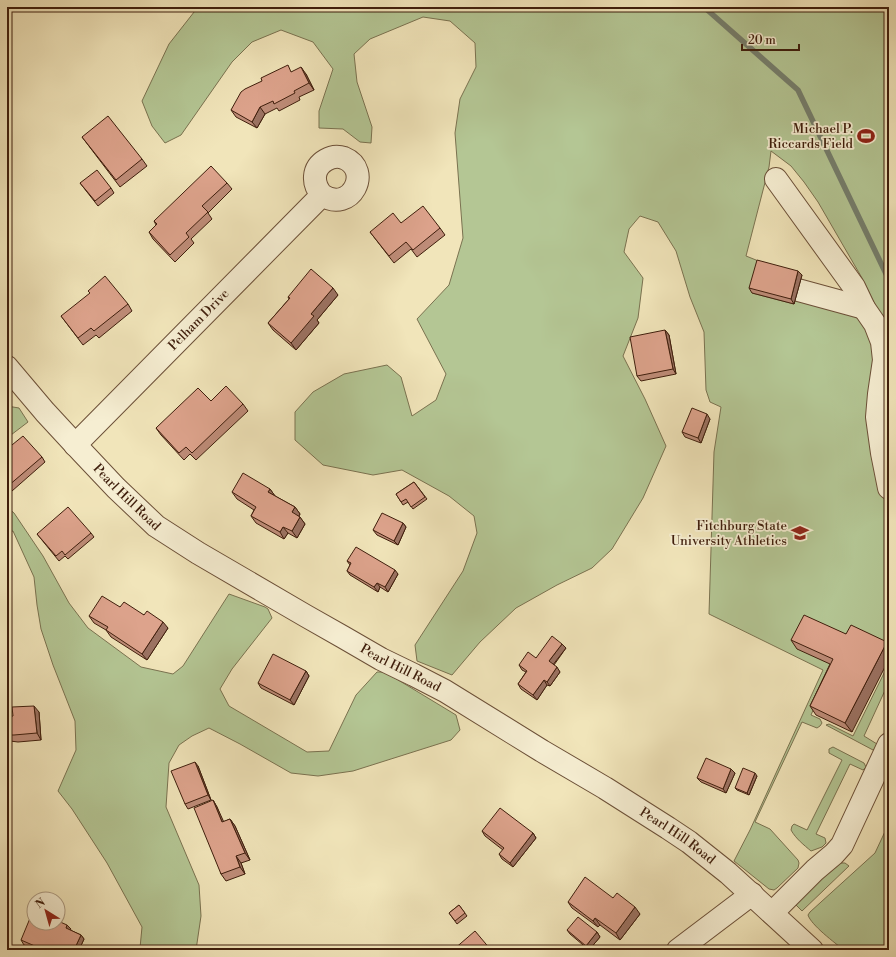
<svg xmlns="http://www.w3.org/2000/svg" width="896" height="957" font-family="'Libre Bodoni',serif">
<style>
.green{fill:#b4c694;stroke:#7a7250}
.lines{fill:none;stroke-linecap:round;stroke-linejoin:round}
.stream{stroke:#767f6d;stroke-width:5.5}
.minor-casing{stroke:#6c5038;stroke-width:24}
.minor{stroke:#f6eed2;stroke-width:22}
.wall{fill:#be8c78;stroke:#3f1e0c}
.shaded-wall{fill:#9b7262;stroke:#3f1e0c}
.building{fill:#dda38c;stroke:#3f1e0c}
.labels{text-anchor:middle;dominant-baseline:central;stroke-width:3.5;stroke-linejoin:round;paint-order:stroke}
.poi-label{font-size:13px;fill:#3f1e0c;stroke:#f6eed2;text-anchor:end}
.street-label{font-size:13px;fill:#3f1e0c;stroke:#f6eed2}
</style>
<rect width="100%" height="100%" fill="#f1e5ba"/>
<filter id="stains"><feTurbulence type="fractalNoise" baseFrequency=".005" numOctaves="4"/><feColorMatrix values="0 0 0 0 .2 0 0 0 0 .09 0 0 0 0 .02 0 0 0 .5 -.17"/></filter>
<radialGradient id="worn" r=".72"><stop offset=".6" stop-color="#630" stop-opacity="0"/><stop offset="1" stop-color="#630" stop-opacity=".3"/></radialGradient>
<g class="green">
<path d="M198 7H889V333L862 278 818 202 804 182 791 166 771 151 769 167 746 256 761 262 752 293 794 304 798 290 875 324 889 488V650L839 668 827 678 811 715 820 719 822 723 820 726 817 728 802 722 755 822 770 829 798 860 799 863 798 868 777 888 774 890 769 889 734 861 750 830 823 670 709 614 714 452 721 407 710 402 706 390 704 332 690 297 676 251 658 222 640 216 629 229 624 252 643 278 638 318 623 356 645 399 666 446 643 498 612 549 592 568 557 585 516 608 480 642 452 675 417 661 415 645 463 571 477 533 474 516 449 496 402 470 373 475 323 465 295 440V412L313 392 344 374 387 365 401 377 412 416 436 400 446 374 417 319 449 285 463 238 455 133 460 99 476 67 475 43 450 21 423 17 370 39 354 54 357 82 372 127 371 143 360 142 343 129 319 128V111L333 69 313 42 281 30 252 42 232 62 181 135 165 143 152 126 142 101 169 44Z"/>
<path d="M7 406 19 408 28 422 7 438Z"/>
<path d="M7 507 14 513 43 556 69 603 88 628 141 667 173 674 183 666 229 594 265 607 268 609 272 618 232 669 220 689 229 706 307 752 329 751 356 695 377 672H385L456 715 460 730 451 740 353 771 318 776 291 773 240 744 209 728 192 736 179 745 169 763 166 807 199 885 201 916 196 950H138L140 948 142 927 107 863 72 809 58 791 76 750 75 721 53 665 41 629 37 605 34 577 13 531 7 532Z"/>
<path d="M889 663V686H887L864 736 877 744 876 747 873 750 826 725 829 724 853 736Z"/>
<path d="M833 747 864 763 866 767 863 770 850 764 816 834 825 838 826 843 822 847 811 851C804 845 796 839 791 830L792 826 794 824 807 830 842 760 829 753V749Z"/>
<path d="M889 823V950H844C835 943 811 925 808 915L810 912 875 853Z"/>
<path d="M840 863H845L849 866 802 911 794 903 833 867Z"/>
</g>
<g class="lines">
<path class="stream" d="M704 7 798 90 889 280"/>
<g class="minor-casing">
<g id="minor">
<path d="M776 179 854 287 864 308 875 324 882 342 884 360 879 394 877 417 882 453 889 488"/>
<path d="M798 290 864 308"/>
<path id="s1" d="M7 367 45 412 82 452 116 488 156 526 198 553 306 616 343 637 381 659 414 675 445 691 542 751 605 788 668 828 689 842 728 873 812 950"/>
<path id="s2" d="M75 445 322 195C312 184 312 168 326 160 331 157 338 156 344 158 373 170 351 214 322 195"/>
<path d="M772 913 815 870 834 854 842 845 889 744"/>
<path d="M678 950 752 894"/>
</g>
</g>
<use href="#minor" class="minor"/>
</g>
<g class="wall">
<path d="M292 72 306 74 314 90 299 97 300 100 279 111 277 108 265 114 257 128 236 117 231 110Z"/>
<path d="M82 137 142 159 147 166 120 187Z"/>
<path d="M80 183 111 188 114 193 98 206Z"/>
<path d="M227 183 232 189 208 213 212 219 191 239 194 243 175 262 153 239 149 232 156 225 154 221Z"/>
<path d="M401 223 440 228 445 235 417 257 411 249 394 263 370 232Z"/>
<path d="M798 271 802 275 794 304 752 293 749 288Z"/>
<path d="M338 295 317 320 319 323 296 350 273 330 268 323 289 299 288 297Z"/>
<path d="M128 304 132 311 99 338 96 335 83 345 61 316Z"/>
<path d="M665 330 669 335 676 374 641 381 637 376Z"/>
<path d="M211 401 243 404 248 411 196 460 190 454 184 460 161 435 156 428Z"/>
<path d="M710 419 701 443 685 437 682 432Z"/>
<path d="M7 449 42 457 45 462 12 491 7 486Z"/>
<path d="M414 482 427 499 413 509 408 502 403 505 396 494Z"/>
<path d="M270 489 275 496 295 507 300 514 299 516 305 524 297 538 288 533 284 539 256 523 251 516 254 510 237 499 232 492Z"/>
<path d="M403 523 406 527 398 545 377 535 373 530Z"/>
<path d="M91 533 94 537 68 559 65 556 59 561 37 534Z"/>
<path d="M347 561 398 574 388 592 380 587 378 592 350 575 347 571 350 565Z"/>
<path d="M120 607 144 615 168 628 147 660 111 637 106 630 94 623 89 616Z"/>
<path d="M846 634 852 732 816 715 810 706 830 664 797 649 791 640Z"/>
<path d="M566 648 554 665 560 672 550 686 547 685 537 700 521 689 518 684 526 672 522 670 519 665 536 658Z"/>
<path d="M306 671 309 676 294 705 261 688 258 683Z"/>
<path d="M39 712 41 740 18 742 10 741 11 746H7V714L9 717Z"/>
<path d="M198 766 211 800 188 809 185 804Z"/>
<path d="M731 769 735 773 726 793 701 782 697 778Z"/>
<path d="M757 776 749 795 737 790 735 788Z"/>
<path d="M213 800 217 807 223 822 230 819 235 826 250 860 241 863 245 874 226 881 221 874Z"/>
<path d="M482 831 533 833 536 838 513 867 502 859 499 854 503 850 485 836Z"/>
<path d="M613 898 640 914 620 940 600 925 598 927 572 908 568 902Z"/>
<path d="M459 905 467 916 457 924 449 913Z"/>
<path d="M71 929 70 930 81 935 84 939 79 950H36L24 945 21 940Z"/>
<path d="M567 930 597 932 600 937 589 950 570 934Z"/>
</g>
<g class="shaded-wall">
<path d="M301 67 306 74 314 90 309 83Z"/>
<path d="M260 107 265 114 257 128 252 122Z"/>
<path d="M798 271 802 275 794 304 791 299Z"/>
<path d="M333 288 338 295 317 320 319 323 296 350 291 343 311 314Z"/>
<path d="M665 330 669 335 676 374 673 369Z"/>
<path d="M707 414 710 419 701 443 698 438Z"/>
<path d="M270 489 275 496 268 492Z"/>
<path d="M295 507 300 514 297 519 292 512Z"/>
<path d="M300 517 305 524 297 538 292 531Z"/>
<path d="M403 523 406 527 398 545 394 541Z"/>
<path d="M283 527 288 533 284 539 280 532Z"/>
<path d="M395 570 398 574 388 592 385 587Z"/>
<path d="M377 583 380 587 378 592 374 587Z"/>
<path d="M163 622 168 628 147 660 142 654Z"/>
<path d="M887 642 889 646V659L852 732 845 723Z"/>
<path d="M562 644 566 648 552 666 549 661Z"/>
<path d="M557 667 560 672 550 686 547 682Z"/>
<path d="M306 671 309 676 294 705 290 700Z"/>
<path d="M544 680 547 685 537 700 533 695Z"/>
<path d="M34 706 39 712 41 740 37 733Z"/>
<path d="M7 737 10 741 11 746 7 740Z"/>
<path d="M195 762 198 766 211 800 208 795Z"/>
<path d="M731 769 735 773 726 793 723 789Z"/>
<path d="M755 773 757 776 749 795 747 793Z"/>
<path d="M213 800 217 807 227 829 222 822Z"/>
<path d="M230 819 235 826 250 860 245 853Z"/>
<path d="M533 833 536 838 513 867 510 863Z"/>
<path d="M236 856 241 863 245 874 240 867Z"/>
<path d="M635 907 640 914 620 940 616 933Z"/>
<path d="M595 918 600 925 598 927 593 921Z"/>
<path d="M67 925 71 929 69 933 66 928Z"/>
<path d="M597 932 600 937 589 950 586 946Z"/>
<path d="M81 935 84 939 79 950H74Z"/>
</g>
<g class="building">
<path d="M288 65 291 72 301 67 309 83 294 91 295 93 274 104 273 101 260 107 252 122 231 110 241 92 245 89 262 81 261 78Z"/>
<path d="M108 116 142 159 116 180 82 137Z"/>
<path d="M211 166 227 183 202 206 208 212 186 233 189 237 170 255 149 232 157 224 154 221Z"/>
<path d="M97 170 111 188 95 201 80 183Z"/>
<path d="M423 206 440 228 413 250 406 242 389 256 370 232 393 213 401 223Z"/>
<path d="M889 228V240L885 230Z"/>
<path d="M757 260 798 271 791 299 749 288Z"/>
<path d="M311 269 333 288 311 314 314 316 291 343 268 323 290 298 288 297Z"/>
<path d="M105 276 128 304 94 331 91 328 78 338 61 316 90 293 88 291Z"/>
<path d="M665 330 673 369 637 376 630 337Z"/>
<path d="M226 386 243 404 192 453 186 447 179 453 156 428 198 388 211 401Z"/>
<path d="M692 408 707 414 698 438 682 432Z"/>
<path d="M23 436 42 457 8 486 7 485V449Z"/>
<path d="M243 473 270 489 268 492 295 507 292 512 300 517 292 531 283 527 280 532 251 516 256 507 232 492Z"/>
<path d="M414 482 425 497 411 507 406 499 401 502 396 494Z"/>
<path d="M68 507 91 533 65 555 62 551 56 556 37 534Z"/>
<path d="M382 513 403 523 394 541 373 530Z"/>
<path d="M356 547 395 570 385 587 377 583 374 587 347 571 351 563 347 561Z"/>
<path d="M102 596 120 607 124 602 144 615 147 611 163 622 142 654 106 630 108 627 89 616Z"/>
<path d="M804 615 846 634 851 625 887 642 845 723 810 706 833 659 791 640Z"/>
<path d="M552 636 562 644 549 661 557 667 547 682 544 680 533 695 518 684 527 671 519 665 528 652 536 658Z"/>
<path d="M273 654 306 671 290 700 258 683Z"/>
<path d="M34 706 37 733 14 735H7V717L13 716 12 707Z"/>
<path d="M706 758 731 769 723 789 697 778Z"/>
<path d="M195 762 208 795 185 804 171 771Z"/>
<path d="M743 768 755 773 747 793 735 788Z"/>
<path d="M213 800 222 822 230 819 245 853 236 856 240 867 221 874 194 808Z"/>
<path d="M500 808 533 833 510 863 499 854 504 848 482 831Z"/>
<path d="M585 877 613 898 617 893 635 907 616 933 595 918 593 921 568 902Z"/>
<path d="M459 905 465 913 455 921 449 913Z"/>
<path d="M33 911H34V923H58V921L67 925 66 928 81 935 74 950H44L21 940Z"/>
<path d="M578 917 597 932 586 946 567 930Z"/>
<path d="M475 931 491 950H453Z"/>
</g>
<defs>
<g id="stadium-bare" transform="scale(1.38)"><path d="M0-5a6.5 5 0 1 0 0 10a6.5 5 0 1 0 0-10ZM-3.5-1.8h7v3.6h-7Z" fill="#8f2418" stroke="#f6eed2" stroke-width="2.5" paint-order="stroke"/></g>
<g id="school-bare" transform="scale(1.38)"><path d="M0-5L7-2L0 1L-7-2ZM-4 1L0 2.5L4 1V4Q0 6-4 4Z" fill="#8f2418" stroke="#f6eed2" stroke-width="2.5" paint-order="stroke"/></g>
</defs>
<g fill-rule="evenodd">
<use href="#stadium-bare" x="866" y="136"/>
<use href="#school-bare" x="800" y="533"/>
</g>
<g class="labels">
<g class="poi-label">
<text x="853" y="129">Michael P.<tspan x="853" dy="15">Riccards Field</tspan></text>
<text x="787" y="526">Fitchburg State<tspan x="787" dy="15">University Athletics</tspan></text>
</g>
<g class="street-label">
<text stroke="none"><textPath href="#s2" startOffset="176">Pelham Drive</textPath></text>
<text stroke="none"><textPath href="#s1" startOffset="177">Pearl Hill Road</textPath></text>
<text stroke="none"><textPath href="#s1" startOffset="501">Pearl Hill Road</textPath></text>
<text stroke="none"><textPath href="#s1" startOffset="825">Pearl Hill Road</textPath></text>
</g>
</g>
<rect width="896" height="957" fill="none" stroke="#f1e5ba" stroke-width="24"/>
<rect x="8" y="8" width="880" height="941" fill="none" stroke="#3f1e0c" stroke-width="2"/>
<rect x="12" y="12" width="872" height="933" fill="none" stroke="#3f1e0c"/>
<g transform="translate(46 911) rotate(323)"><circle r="19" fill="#f6eed2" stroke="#ad9b83"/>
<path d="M0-3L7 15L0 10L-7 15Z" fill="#8f2418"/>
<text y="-6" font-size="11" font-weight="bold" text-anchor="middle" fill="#3f1e0c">N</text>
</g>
<path d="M742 44v6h57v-6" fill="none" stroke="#3f1e0c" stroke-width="2"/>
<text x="748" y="44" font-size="12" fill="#3f1e0c" stroke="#f6eed2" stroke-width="3" paint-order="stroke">20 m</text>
<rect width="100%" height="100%" filter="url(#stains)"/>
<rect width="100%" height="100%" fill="url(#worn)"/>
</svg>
